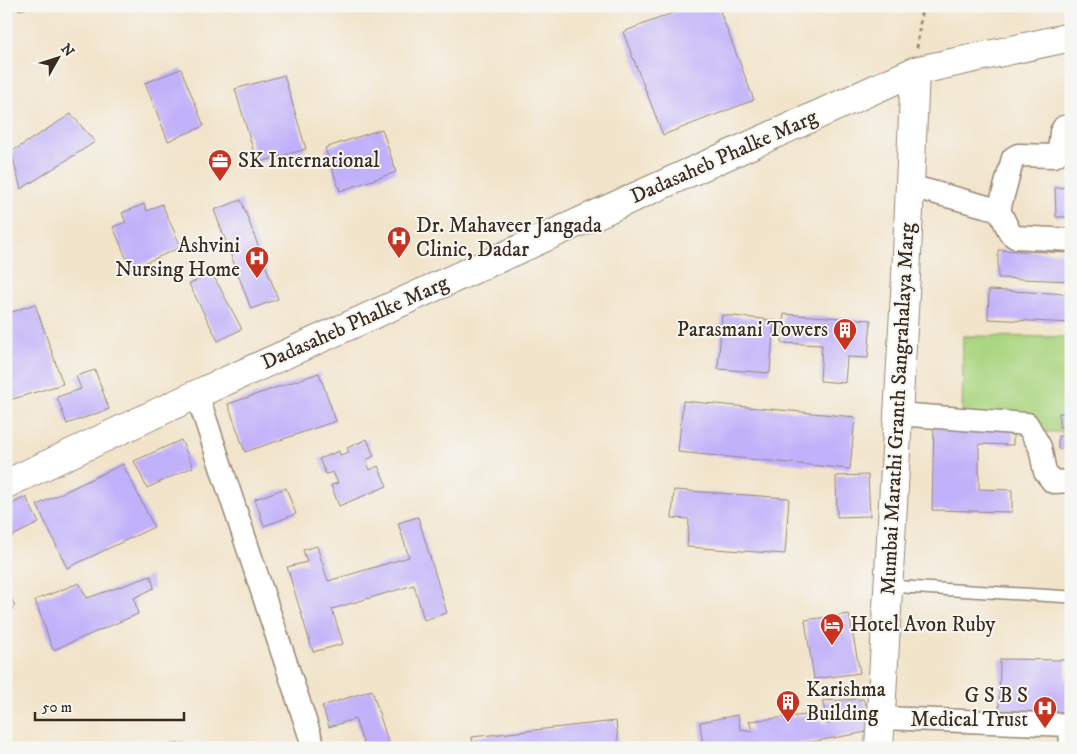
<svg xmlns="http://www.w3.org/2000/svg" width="1077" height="754" font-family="'IM FELL DW Pica',serif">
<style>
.green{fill:#aad581;stroke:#728050}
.building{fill:#c1b1fa}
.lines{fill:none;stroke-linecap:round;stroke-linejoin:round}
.service-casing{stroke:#968774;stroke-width:14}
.minor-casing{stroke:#968774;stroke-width:25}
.tertiary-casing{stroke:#968774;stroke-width:30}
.path{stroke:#968774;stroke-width:3;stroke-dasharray:4 4;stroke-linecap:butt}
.service{stroke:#fff;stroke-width:11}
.minor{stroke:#fff;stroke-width:22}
.tertiary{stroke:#fff;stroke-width:28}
.rail{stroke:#3b2a1e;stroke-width:4;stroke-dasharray:8 4;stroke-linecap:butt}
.labels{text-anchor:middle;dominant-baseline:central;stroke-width:4;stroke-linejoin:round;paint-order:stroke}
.street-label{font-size:21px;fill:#3b2a1e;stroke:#f6f6f2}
.poi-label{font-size:21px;fill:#3b2a1e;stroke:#f6f6f2;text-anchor:start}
</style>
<rect width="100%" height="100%" fill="#f6f6f2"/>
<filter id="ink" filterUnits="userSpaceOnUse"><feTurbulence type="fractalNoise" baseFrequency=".02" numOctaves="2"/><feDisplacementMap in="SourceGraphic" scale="10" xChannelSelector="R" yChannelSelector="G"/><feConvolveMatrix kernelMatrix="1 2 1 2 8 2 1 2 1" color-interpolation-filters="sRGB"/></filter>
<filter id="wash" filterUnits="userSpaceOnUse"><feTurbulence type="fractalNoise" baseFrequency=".0096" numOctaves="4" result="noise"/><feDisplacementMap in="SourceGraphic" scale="20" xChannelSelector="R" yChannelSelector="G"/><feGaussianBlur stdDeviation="1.12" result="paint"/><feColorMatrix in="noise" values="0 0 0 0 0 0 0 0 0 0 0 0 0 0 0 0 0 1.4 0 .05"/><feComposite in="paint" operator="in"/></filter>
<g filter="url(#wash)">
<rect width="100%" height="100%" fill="#f2e4cb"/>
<path class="green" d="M963 336 1071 337V432L962 431Z"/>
<g id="blocks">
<g class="building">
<path d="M691 6H718L754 100 663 135 623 32Z"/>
<path d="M181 69 204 126 168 141 145 83Z"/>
<path d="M284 75 306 149 257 163 235 89Z"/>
<path d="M71 114 95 142 21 189 11 152Z"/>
<path d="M382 129 396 172 340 191 325 148Z"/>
<path d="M1071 187V217H1056L1055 188Z"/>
<path d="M241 200 278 299 251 309 214 210Z"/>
<path d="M144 204 147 211 162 204 181 247 131 269 113 227 126 222 122 213Z"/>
<path d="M998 250 1071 253V281L998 278Z"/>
<path d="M212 273 242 329 218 341 189 284Z"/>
<path d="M989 290 1071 294V323L988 319Z"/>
<path d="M35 304 63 384 6 401V314Z"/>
<path d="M784 314 871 320 868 358 847 357 845 383 820 381 822 345 782 343Z"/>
<path d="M722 315 774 320 770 373 718 369Z"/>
<path d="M95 370 109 409 67 424 57 397 81 389 76 376Z"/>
<path d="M319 373 336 421 245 452 228 404Z"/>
<path d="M683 401 855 417 850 469 678 452Z"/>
<path d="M1059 413 1071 414V427H1059Z"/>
<path d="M934 422 1013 424V445L979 444V489L1012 490V512L932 510Z"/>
<path d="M1058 436H1071V450L1058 449Z"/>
<path d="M367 439 374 456 366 460 370 470 378 466 387 486 339 506 331 485 338 483 333 472 326 474 319 459 339 451 340 455 349 452 347 448Z"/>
<path d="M181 440 193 467 147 488 134 461Z"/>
<path d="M123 464 154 527 67 568 37 505Z"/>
<path d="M868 475 870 516 837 517 836 476Z"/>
<path d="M286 488 296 514 264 526 255 499Z"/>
<path d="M674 490 789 498 785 554 687 547 689 519 672 518Z"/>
<path d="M26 497 39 523 6 539V507Z"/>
<path d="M418 517 447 613 424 620 414 585 332 609 343 644 313 652 287 567 307 562 303 550 317 546 328 581 409 557 398 523Z"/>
<path d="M151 576 154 588 134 598 138 614 53 650 35 600 79 583 87 598Z"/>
<path d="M6 589 15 606 6 610Z"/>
<path d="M849 614 860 673 814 679 805 620Z"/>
<path d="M1000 659 1066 660V712L999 711Z"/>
<path d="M372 690 390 748H365L355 719 329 727 322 706Z"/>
<path d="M863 699 870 712 867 732 776 748H703L700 722 738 715 740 729 752 731 749 721 817 714 821 722 829 724 822 701Z"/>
<path d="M616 721 619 747 474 748 472 737Z"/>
<path d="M185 743V748H155V746Z"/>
</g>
</g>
</g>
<g filter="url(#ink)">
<use href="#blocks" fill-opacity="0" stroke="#968774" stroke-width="1"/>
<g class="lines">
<g class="service-casing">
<path id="service" d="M889 586 1071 597"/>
</g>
<g class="minor-casing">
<g id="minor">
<path d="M1071 126 1064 127 1061 132 1059 153 1054 156 1018 155 1013 158 999 210 1010 233 1015 237 1071 240"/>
<path d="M910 186 999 210"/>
<path d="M197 394 314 748"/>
<path d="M898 414 1027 424 1040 447 1045 472 1053 482 1071 481"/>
<path d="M881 718 1070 725 1071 748"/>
</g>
</g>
<g class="tertiary-casing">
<g id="tertiary">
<path d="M6 484 197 394 915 71 1071 37"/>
<path d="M879 748 906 276 915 71"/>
</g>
</g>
<path class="path" d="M917 48 922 6"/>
<use href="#service" class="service"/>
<use href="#minor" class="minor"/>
<use href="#tertiary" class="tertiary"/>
<path class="rail" d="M6 9 38 6"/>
</g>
</g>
<defs>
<g id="office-pin" transform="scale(1.25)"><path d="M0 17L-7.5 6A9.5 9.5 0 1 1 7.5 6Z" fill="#c8321e" stroke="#f6f6f2"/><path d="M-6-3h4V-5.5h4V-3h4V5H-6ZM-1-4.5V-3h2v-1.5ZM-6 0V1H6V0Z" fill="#fff"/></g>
<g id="hospital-pin" transform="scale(1.25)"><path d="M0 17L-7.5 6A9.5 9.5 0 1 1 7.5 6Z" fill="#c8321e" stroke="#f6f6f2"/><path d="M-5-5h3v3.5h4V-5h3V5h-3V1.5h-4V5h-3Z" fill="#fff"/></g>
<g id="building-pin" transform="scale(1.25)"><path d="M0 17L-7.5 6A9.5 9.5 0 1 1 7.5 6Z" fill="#c8321e" stroke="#f6f6f2"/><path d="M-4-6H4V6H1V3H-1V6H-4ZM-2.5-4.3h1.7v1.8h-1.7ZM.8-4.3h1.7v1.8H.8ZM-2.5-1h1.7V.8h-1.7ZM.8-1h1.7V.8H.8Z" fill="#fff"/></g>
<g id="hotel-pin" transform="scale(1.25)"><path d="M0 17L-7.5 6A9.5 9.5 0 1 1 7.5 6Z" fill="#c8321e" stroke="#f6f6f2"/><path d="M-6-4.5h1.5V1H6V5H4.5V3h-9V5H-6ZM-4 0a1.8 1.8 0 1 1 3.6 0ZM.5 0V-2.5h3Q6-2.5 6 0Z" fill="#fff"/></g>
</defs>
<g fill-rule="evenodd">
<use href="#office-pin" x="220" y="161"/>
<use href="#hospital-pin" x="399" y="238"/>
<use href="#hospital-pin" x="257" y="258"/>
<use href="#building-pin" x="845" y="330"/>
<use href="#hotel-pin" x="832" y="625"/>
<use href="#building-pin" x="788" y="702"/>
<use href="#hospital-pin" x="1045" y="708"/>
</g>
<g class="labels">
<g class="street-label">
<text transform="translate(724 157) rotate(-24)">Dadasaheb Phalke Marg</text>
<text transform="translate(355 323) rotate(-24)">Dadasaheb Phalke Marg</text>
<text transform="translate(898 409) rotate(-87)">Mumbai Marathi Granth Sangrahalaya Marg</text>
</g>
<g class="poi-label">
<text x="238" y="161">SK International</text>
<text x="416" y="226">Dr. Mahaveer Jangada<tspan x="416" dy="24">Clinic, Dadar</tspan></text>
<text x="240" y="246" text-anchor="end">Ashvini<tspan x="240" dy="24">Nursing Home</tspan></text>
<text x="828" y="330" text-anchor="end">Parasmani Towers</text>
<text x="850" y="625">Hotel Avon Ruby</text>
<text x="806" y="690">Karishma<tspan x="806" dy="24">Building</tspan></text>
<text x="1028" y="696" text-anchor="end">G S B S<tspan x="1028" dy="24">Medical Trust</tspan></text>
</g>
</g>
<rect width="1077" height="754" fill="none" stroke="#f6f6f2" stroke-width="25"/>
<g transform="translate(58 58) rotate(51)" stroke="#f6f6f2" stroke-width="4" paint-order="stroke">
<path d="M0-4L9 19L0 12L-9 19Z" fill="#3b2a1e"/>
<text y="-8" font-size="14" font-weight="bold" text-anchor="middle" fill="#3b2a1e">N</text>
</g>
<path d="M35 712v8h149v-8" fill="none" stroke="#3b2a1e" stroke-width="2.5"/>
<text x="42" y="712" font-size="15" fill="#3b2a1e" stroke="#f6f6f2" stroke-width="4" paint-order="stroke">50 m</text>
</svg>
